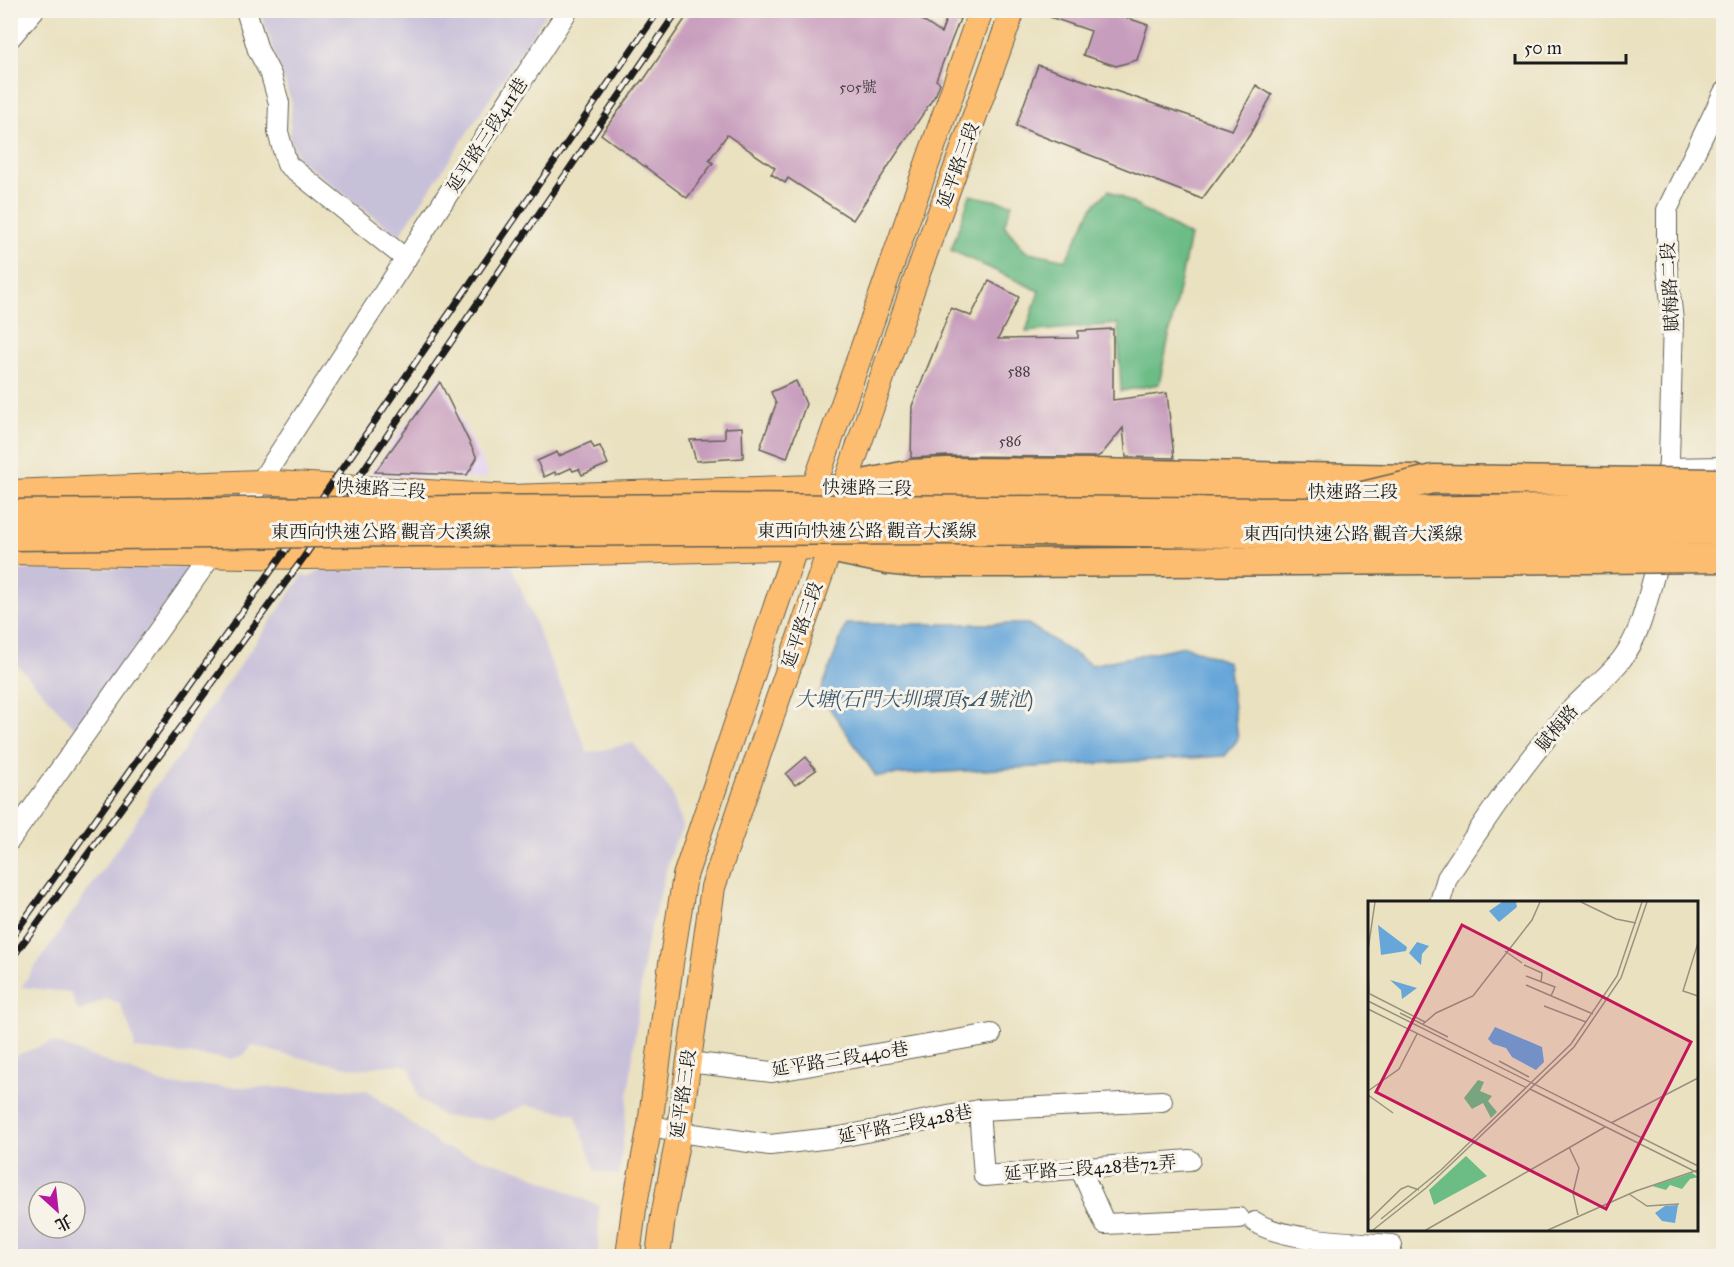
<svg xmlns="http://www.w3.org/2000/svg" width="1734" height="1267" font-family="'IM FELL Great Primer','Noto Serif TC',serif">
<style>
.built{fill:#e5d3f1}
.industrial{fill:#c7c0d9;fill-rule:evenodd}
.forest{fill:#6cbc86;stroke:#446c51;stroke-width:1.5}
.water{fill:#66a6d9;stroke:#41617a;stroke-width:1.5}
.building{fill:#c79dbd}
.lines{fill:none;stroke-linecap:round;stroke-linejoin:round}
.minor-casing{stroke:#646155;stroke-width:22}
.major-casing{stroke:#646155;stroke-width:26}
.highway-casing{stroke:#646155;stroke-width:31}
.minor{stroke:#fff;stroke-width:20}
.major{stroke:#fcbd6f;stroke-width:24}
.highway{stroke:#fcbd6f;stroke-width:28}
.rail-casing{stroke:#1c1c1c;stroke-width:7}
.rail{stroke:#f7f3e8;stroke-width:4.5;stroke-dasharray:14;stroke-linecap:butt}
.highway-bridge-casing{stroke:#646155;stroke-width:31;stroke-linecap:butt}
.highway-bridge{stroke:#fcbd6f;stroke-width:28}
.labels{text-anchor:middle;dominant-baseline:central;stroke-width:6;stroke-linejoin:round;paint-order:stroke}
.number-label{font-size:15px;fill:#473c44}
.street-label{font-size:18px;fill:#1c1c1c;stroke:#f7f3e8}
.water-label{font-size:20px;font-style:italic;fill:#3d5a71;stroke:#f7f3e8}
.inset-road{fill:none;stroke:#98927e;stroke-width:1.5}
.view{fill:#c2185b;fill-opacity:0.15;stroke:#c2185b;stroke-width:3}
.inset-edge{fill:none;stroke:#1c1c1c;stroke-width:3}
</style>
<rect width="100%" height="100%" fill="#f7f3e8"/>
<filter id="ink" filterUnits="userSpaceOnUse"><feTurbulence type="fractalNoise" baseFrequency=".0167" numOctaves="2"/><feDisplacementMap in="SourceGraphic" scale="12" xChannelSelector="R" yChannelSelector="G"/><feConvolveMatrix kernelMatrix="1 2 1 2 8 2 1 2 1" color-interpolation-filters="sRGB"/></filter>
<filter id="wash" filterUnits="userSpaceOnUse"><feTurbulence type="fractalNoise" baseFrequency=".008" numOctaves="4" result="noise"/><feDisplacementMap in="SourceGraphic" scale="24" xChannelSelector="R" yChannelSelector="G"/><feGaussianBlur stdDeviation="1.35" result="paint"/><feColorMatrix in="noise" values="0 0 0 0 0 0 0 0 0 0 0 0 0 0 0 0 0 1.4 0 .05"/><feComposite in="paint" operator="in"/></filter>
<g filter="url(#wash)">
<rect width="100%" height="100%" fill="#eae1c0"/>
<path class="built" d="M440 376 489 475 482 479 369 476Z"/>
<g class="industrial">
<path d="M260 11H548L399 236 299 159 289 137 292 103Z"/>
<path d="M510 562 588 753 633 743 671 791 683 829 673 845 645 950 619 1176 595 1170 575 1114 526 1105 493 1119 444 1117 418 1098 410 1068 400 1064 357 1069 282 1054 252 1045 244 1055 231 1059 135 1049 133 1037 120 1003 105 999 78 1012 71 993 21 987 144 810 152 790 183 752 190 736 303 575 308 578 325 567 346 571 373 566Z"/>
<path d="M193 567 76 729 11 658V570Z"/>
<path d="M52 1042 169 1085 367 1090 442 1147 520 1170 599 1206 598 1256H11V1057ZM39 1192H75V1228H39Z"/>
</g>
<path class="forest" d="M1109 190 1190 236 1159 384 1121 391 1118 324 1026 332 1039 291 951 250 970 195 1012 204 1004 225 1025 251 1066 260 1092 208Z"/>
<path class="water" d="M846 624H1028L1091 665 1185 646 1228 662 1238 739 1225 756 876 776 820 694Z"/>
<g id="blocks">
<g class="building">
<path d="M691 10H907L941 33 948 14 960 19 936 80 940 83 936 94 853 220 788 178 785 183 771 174 775 168 727 135 709 160 713 163 687 198 601 134 642 80 643 81Z"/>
<path d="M1038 10H1104L1148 25 1137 60 1116 66 1083 55 1091 31 1038 13Z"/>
<path d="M1038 65 1232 130 1256 85 1272 95 1249 136 1202 199 1016 126Z"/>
<path d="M989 281 1019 297 998 339 1078 338V331L1113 329V400L1167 393 1174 458 1126 457 1123 428 1102 454 1097 457 947 456 911 458 912 406 951 308 971 316Z"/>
<path d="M796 381 806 404 787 458 760 448 776 404 771 392Z"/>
<path d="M440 382 477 458 467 475 375 472Z"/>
<path d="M742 427 743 458 696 461 690 440 725 439V428Z"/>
<path d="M591 442 594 448 600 446 608 464 582 475 579 469 573 471 571 468 556 475 555 472 544 477 537 461 557 452 559 456Z"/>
<path d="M806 757 816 770 795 785 786 774Z"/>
</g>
</g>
</g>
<g filter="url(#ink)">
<use href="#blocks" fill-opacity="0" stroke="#646155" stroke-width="1.5"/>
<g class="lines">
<g class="minor-casing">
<g id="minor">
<path d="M246 10 258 50 271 75 279 103 278 132 287 164 406 259"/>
<path d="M10 38 34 10"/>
<path d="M1668 468 1724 467"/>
<path d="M1668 493 1673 321 1667 266V210L1724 92"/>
<path d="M235 521 568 10"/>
<path d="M10 840 219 545"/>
<path d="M1440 902 1447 878C1483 823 1525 760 1569 712 1585 694 1606 679 1621 660 1646 628 1648 587 1662 550"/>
<path d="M688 1062 772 1072 991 1034"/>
<path d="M979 1110 984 1176 1190 1160"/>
<path d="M650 1125 679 1132 770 1145 840 1137 979 1110 1162 1101"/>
<path d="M1081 1170 1105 1224 1239 1218"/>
<path d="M1255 1222C1283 1241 1356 1242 1392 1245"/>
</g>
</g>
<g class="major-casing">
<g id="major">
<path d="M10 492 259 482 510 497 813 487 1367 493"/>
<path d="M809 501 981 10"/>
<path d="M10 552 304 557 507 555 860 546 1211 548"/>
<path d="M628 1256 634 1209 650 1125 671 963 685 876 800 534"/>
<path d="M658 1256 663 1217 679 1132 713 887 830 548 844 488 918 273 1013 10"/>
</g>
</g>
<g class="highway-casing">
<g id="highway">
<path d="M844 488 912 474 947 472 1092 473 1414 479"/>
<path d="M830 548 888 560 914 563H1012"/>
</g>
</g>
<use href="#minor" class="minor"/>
<use href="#major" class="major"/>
<use href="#highway" class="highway"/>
<g class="rail-casing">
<g id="rail">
<path d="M10 940 281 557 659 10"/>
<path d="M10 961 304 557 678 10"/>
</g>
</g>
<use href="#rail" class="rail"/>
<g class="highway-bridge-casing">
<g id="highway-bridge">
<path d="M1346 500 1433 479 1724 483"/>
<path d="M10 514 704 508 1294 512 1724 507"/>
<path d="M10 536 414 532 942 530 1441 535 1724 530"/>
<path d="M1012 563 1724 558"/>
</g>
</g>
<use href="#highway-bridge" class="highway-bridge"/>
</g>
</g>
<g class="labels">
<g class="number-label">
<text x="858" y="87">505號</text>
<text x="1019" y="371">588</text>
<text x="1010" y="441">586</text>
</g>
<g class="street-label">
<text transform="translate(487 135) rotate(-57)">延平路三段411巷</text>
<text transform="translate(958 165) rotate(-70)">延平路三段</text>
<text transform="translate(1670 287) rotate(-93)">賦梅路二段</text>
<text transform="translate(867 488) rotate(1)">快速路三段</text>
<text transform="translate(381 489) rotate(4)">快速路三段</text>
<text x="1353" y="492">快速路三段</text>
<text x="867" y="531">東西向快速公路 觀音大溪線</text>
<text x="381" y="532">東西向快速公路 觀音大溪線</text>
<text x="1353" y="534">東西向快速公路 觀音大溪線</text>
<text transform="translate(802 625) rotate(-71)">延平路三段</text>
<text transform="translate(1557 728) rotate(-50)">賦梅路</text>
<text transform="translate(840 1059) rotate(-9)">延平路三段440巷</text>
<text transform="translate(683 1094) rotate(-82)">延平路三段</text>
<text transform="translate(905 1124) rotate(-11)">延平路三段428巷</text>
<text transform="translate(1090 1168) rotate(-4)">延平路三段428巷72弄</text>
</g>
<g class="water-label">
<text x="914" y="699">大塘(石門大圳環頂5A號池)</text>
</g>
</g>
<g transform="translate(1368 901)">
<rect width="330" height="330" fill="#eae1c0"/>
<path d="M110 179 116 181 112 190 124 195 120 200 129 211 123 217 115 202 104 208 96 197ZM98 255 119 275 66 304 61 289ZM324 272 330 276 322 278 314 288 302 284 298 289 284 285Z" fill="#6cbc86"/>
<path d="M134 1H148L149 6 131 21 121 10ZM10 24 39 46 38 50 13 54ZM49 41 61 45 54 53 53 64 41 52ZM22 79 49 87 34 98 33 89ZM127 126 174 146 176 161 168 169 144 156 138 147 125 143 120 138ZM310 304 307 322 294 320 287 312 297 305Z" fill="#66a6d9"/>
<path class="inset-road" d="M213 1 248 18 268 22M330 42 315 90 330 95M0 49 7 1M137 50 154 62M156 64 174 72 173 81M0 69 1 93M158 75 187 86 183 95M158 84 225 113M2 93 57 121M0 100 330 265M176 105 218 121M0 108 159 187M32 112 80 136M55 123 68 112 105 95 164 19 172 1M131 160 161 176M162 188 330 272M0 190 31 168 49 133M0 194 25 212M243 222 330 177M201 246 211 267 205 292 210 314M261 293 279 305 311 303M13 318 73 269 203 143 249 75 274 1M0 320 33 288 40 285 51 289M5 329 58 287 206 146 253 77 279 1M58 329 237 226M180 329 268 290 330 269"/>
<path class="view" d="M94 24 323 141 238 308 8 191Z"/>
<rect width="330" height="330" class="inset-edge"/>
</g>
<rect width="1734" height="1267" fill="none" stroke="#f7f3e8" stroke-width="36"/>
<g transform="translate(57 1210) rotate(153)"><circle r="28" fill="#f7f3e8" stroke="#9f9d96" stroke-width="1.5"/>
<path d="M0-4.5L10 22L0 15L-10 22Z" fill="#b5179e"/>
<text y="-9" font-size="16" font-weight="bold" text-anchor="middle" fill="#1c1c1c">北</text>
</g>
<path d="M1515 54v9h111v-9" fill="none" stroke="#1c1c1c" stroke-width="3"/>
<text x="1524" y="54" font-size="18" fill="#1c1c1c" stroke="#f7f3e8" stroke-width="4.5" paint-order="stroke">50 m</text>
</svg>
